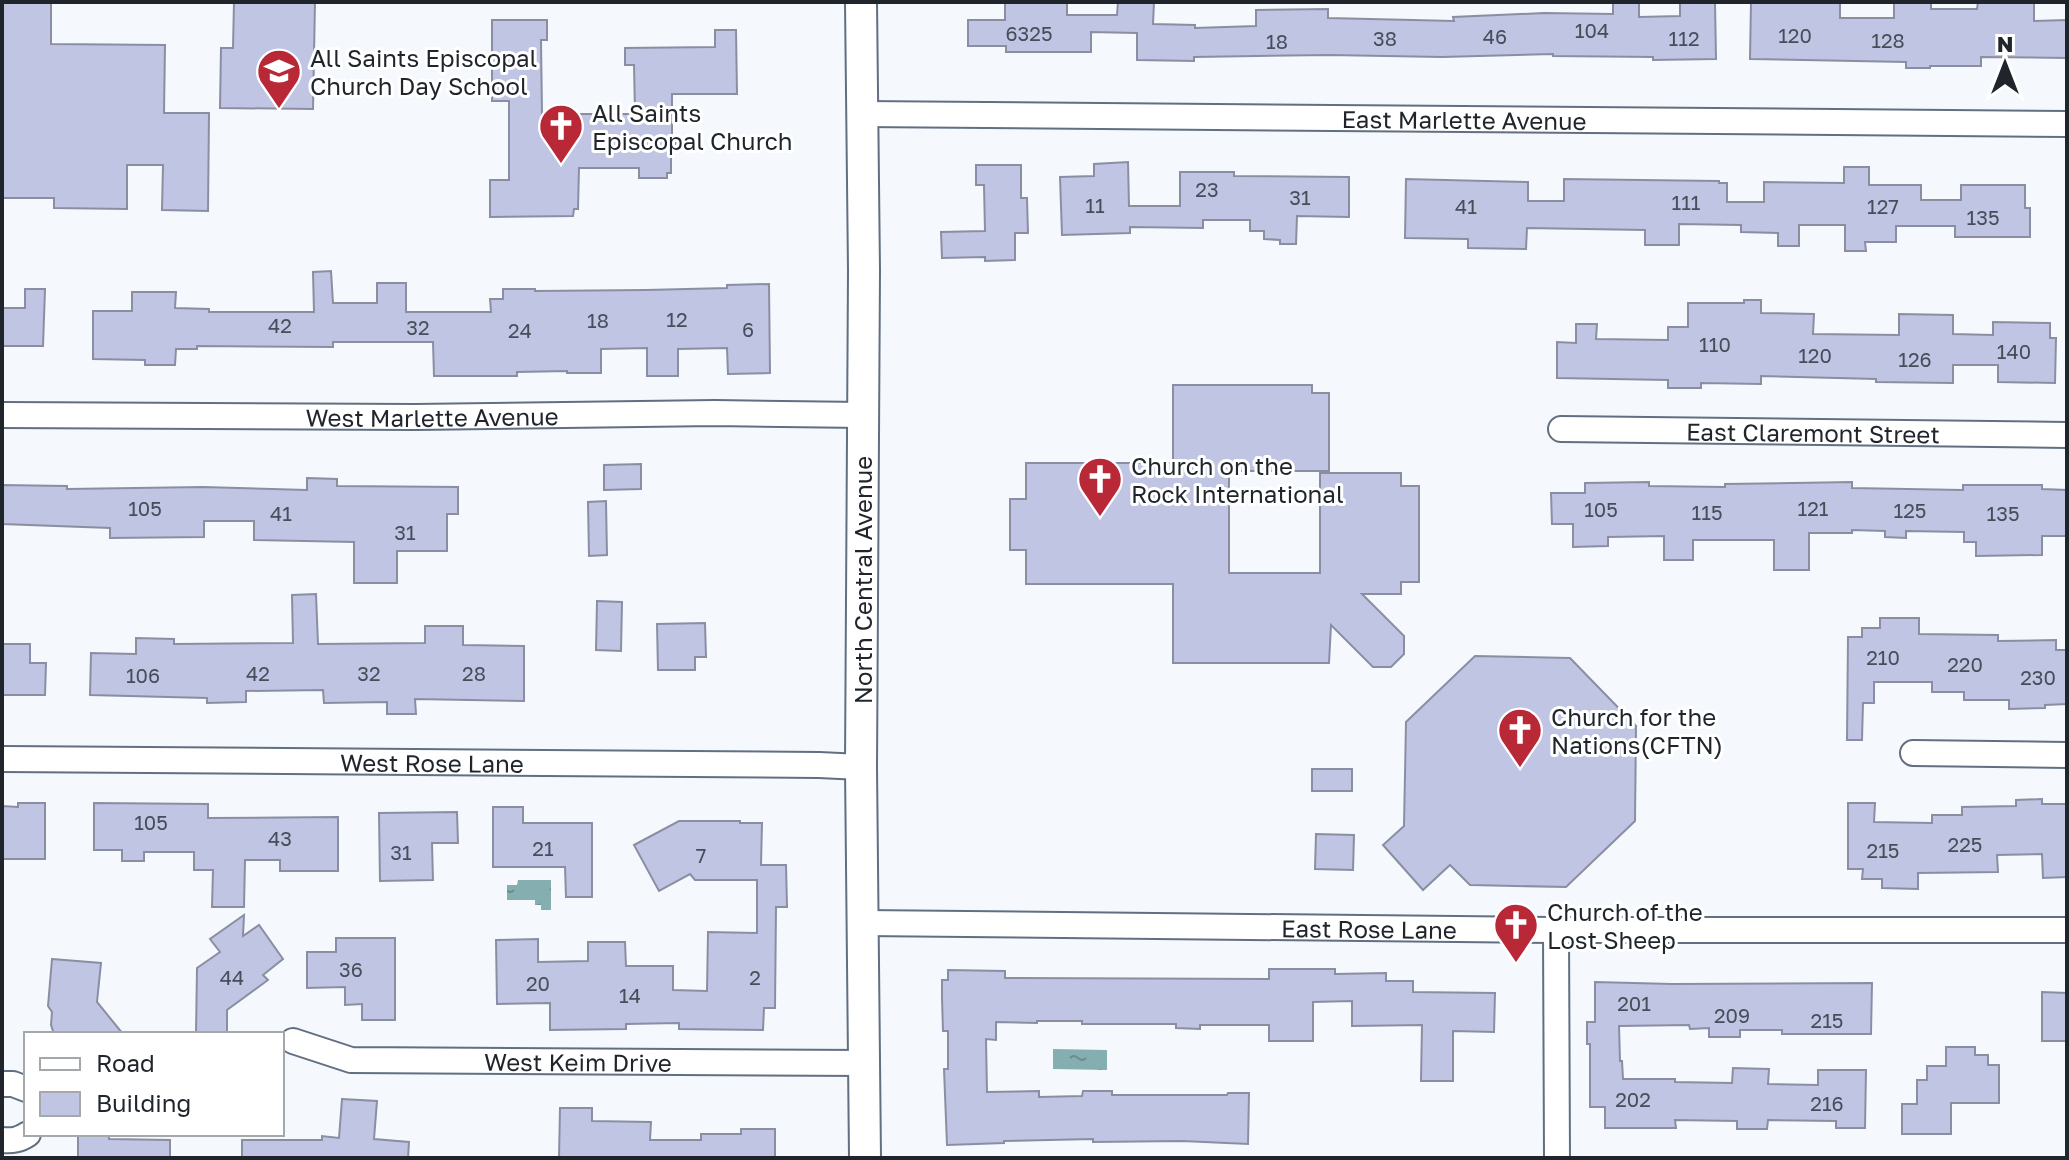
<svg xmlns="http://www.w3.org/2000/svg" width="2069" height="1160" font-family="'Golos Text',sans-serif">
<style>
.water{fill:url(#water-ripples)}
.building{fill:#c0c5e4;stroke:#8b8ea3;stroke-width:2}
.lines{fill:none;stroke-linecap:round;stroke-linejoin:round}
.minor-casing{stroke:#616f80;stroke-width:28}
.major-casing{stroke:#616f80;stroke-width:34}
.minor{stroke:#fff;stroke-width:24}
.major{stroke:#fff;stroke-width:30}
.labels{text-anchor:middle;dominant-baseline:central;stroke-width:6;stroke-linejoin:round;paint-order:stroke}
.number-label{font-size:20px;fill:#474d59}
.poi-label{font-size:24px;fill:#1f252b;stroke:#fff;text-anchor:start}
.street-label{font-size:24px;fill:#1f252b;stroke:#fff}
</style>
<defs>
<pattern id="water-ripples" width="26" height="14" patternUnits="userSpaceOnUse" patternTransform="scale(2)"><rect width="26" height="14" fill="#85aeb0"/><path d="M2 4q2-2 4 0t4 0M15 11q2-2 4 0t4 0" fill="none" stroke="#6c8d8f"/></pattern>
</defs>
<rect width="100%" height="100%" fill="#f5f9fd"/>
<g class="water">
<path d="M518 880H551V910H541V905H535V900H507V885H517Z"/>
<path d="M1053 1049 1107 1050V1070L1053 1069Z"/>
</g>
<g class="building">
<path d="M2 2H51V44L165 45 164 113H209L208 211 162 210 163 165H127V209L54 208V198H2Z"/>
<path d="M234 2H315L313 109 220 108 221 48H233Z"/>
<path d="M1005 2H1067V15H1117L1118 2H1154L1153 24 1195 25V28L1256 26V10L1328 9V18L1454 21 1453 17 1544 13 1613 14V2H1639V17L1680 16V2H1715L1716 59 1653 60V57L1553 56V54L1442 57 1329 55 1194 57V61L1137 60V33L1091 32V52H1006V46H968V20H1005Z"/>
<path d="M1751 2H1840V18H1894V2H1931V9H1977L1978 2H2034V21L2067 20V58L1981 57V66H1930V68H1906V62L1750 59Z"/>
<path d="M492 20H547V40H541L542 114H635L634 65H625V48L715 47V30H736L737 94H672V134L676 143 671 153V173H667V178H639V168H579L578 209H574L573 216 490 217V180H509V101H492Z"/>
<path d="M1128 162 1129 206H1180V172H1234V176L1349 177V217L1297 216 1296 244H1280V240L1264 239V231H1250V220H1203V228L1130 227V233L1062 235 1060 177 1094 176V164Z"/>
<path d="M976 165H1021V198H1027L1028 233H1015V260L985 261V257L942 258 941 232 985 231 984 185H976Z"/>
<path d="M1844 167H1869V185H1921V200H1961V185H2025V208H2030V237H1955V226H1896V242H1865L1866 251H1845V225H1799V246H1778V233L1741 232V225L1679 224V245H1645V230L1527 228 1526 249 1468 248V239L1405 238 1406 179 1528 182V201H1564V179L1719 181V183H1727V202H1764V182L1844 183Z"/>
<path d="M331 271 333 303H377V283H406V312H491L490 299H503V289H535V291L646 290 727 288V285L769 284 770 373 728 374 727 348 678 349V376H647V348L601 349V373H567V371L517 372V376H434L433 342H333V347L197 346V349H176L175 365H145V360L93 359V311H132V292H176L175 308 209 309V312H314L313 272Z"/>
<path d="M25 289H45L43 346H2V308H25Z"/>
<path d="M1744 300H1761V313L1814 314 1813 334 1899 335V314L1953 315V334L1993 335V322L2050 323V338H2056L2055 383 1998 382V365H1953V383L1876 382V379L1761 376V384L1701 383V388H1668V380L1557 378V342L1576 343V324H1597L1596 339 1668 340V327H1688V303H1744Z"/>
<path d="M1173 385H1312V393H1329V471H1229V573H1320V473H1401V486H1419V582H1401V594H1362L1404 636V654L1391 667H1373L1331 625 1329 663H1173V584H1026V550H1010V499H1026V463H1173Z"/>
<path d="M641 464V489L604 490V465Z"/>
<path d="M307 478 337 479V486L458 487V514H447V551H397V583H354V542L254 540V521H204V537L110 538V528L2 524V485L67 486V489L203 487 307 490Z"/>
<path d="M1649 482V486L1725 487V484L1852 482V488L1963 490V485H2042V489L2067 490V536H2042V555L1976 556V542H1964V532L1906 531V538L1885 537V531L1852 530V533H1809V570H1774V540H1693V560H1664V536L1608 537V546L1573 547V524H1552L1551 493H1585V483Z"/>
<path d="M606 501 607 555 589 556 588 502Z"/>
<path d="M316 594 318 644 425 643V626H463V645L524 646V701L415 699 416 714H387V702L324 703 323 690 246 691V702L207 703V698L90 695 91 653 136 654V638L174 639V644L293 643 292 595Z"/>
<path d="M597 601 622 602 621 651 596 650Z"/>
<path d="M1880 618H1919V634L1998 635V641L2056 640V650H2067V704L2045 705V708L2009 709V700H1964V692H1932V682H1874V703H1863L1862 740H1847L1848 637H1862V628H1880Z"/>
<path d="M705 623 706 657H695V670H658L657 624Z"/>
<path d="M2 644H30V663H46L45 695H2Z"/>
<path d="M1475 656 1570 658 1636 726 1635 821 1566 887 1470 885 1450 865 1423 890 1383 845 1404 826 1406 722Z"/>
<rect x="1312" y="769" width="40" height="22"/>
<path d="M2042 799V804H2067V877L2043 878 2042 854 1997 855 1998 872 1918 873V889L1882 888V879H1862L1863 869H1848V803H1875L1874 822 1932 823V815H1962V807L2016 806V800Z"/>
<path d="M18 803H45V859H2V806L18 807Z"/>
<path d="M94 803 208 804V818L338 817V871H280V860H245L244 907H212L213 870H194V852H144V861H122V850H94Z"/>
<path d="M493 807H523V823H592V897H566L565 867H493Z"/>
<path d="M457 812 458 843H432L433 880 380 881 379 813Z"/>
<path d="M679 821H740V823H762L761 865H786L787 907H776L775 1008H764L763 1030 679 1029V1023L626 1024V1029L550 1030V1003L497 1004 496 940 538 939V962L588 961V942H625L626 966H673V990L707 991 708 932 757 933V880H695L690 874 659 891 634 845Z"/>
<path d="M1316 834 1354 835 1353 870 1315 869Z"/>
<path d="M244 915 243 936 259 925 283 959 263 975 268 980 227 1010V1034H196L197 968 220 952 210 939Z"/>
<path d="M336 938H395V1020H362V1004L345 1005V987L307 988V952H336Z"/>
<path d="M52 959 101 963 97 1002 123 1034H54L51 1025 52 1012 48 1006Z"/>
<path d="M1269 969H1335V974L1386 973V981H1413V992L1495 993 1494 1032 1453 1031V1081H1421L1422 1025 1352 1026V1001L1313 1002V1041H1269V1025H1200V1029L1176 1028V1024H1082V1021H1037V1023L996 1022V1040L986 1039 987 1092 1039 1091V1097L1082 1096 1083 1091H1112V1095H1227L1228 1093H1249L1248 1144 1182 1141 1093 1142V1139L1004 1141V1143L947 1145 944 1069H948V1031H943L942 998V980H948V970L1005 971V978L1269 979Z"/>
<path d="M1595 982 1672 984 1872 983 1871 1034H1782V1030H1740V1037H1709V1028L1690 1029 1689 1025 1619 1026 1620 1061H1622L1623 1079H1675V1082L1732 1083 1733 1068 1769 1069 1768 1084 1818 1085V1070H1866L1865 1128H1836V1121L1768 1120 1767 1129H1737V1121L1675 1120 1676 1128H1605V1107H1590V1044H1587V1022H1595Z"/>
<path d="M2042 992 2067 993V1041H2042Z"/>
<path d="M1946 1047H1975V1055H1988V1065H1999V1103H1951V1134H1902V1104H1917V1080H1927V1066H1946Z"/>
<path d="M342 1099 377 1101 374 1139 409 1142 408 1158H242V1140H322V1136L339 1138Z"/>
<path d="M560 1108H592V1121L651 1122 650 1140H701V1134H741V1129H775V1158H559Z"/>
<path d="M78 1134H109V1139L170 1140V1158H78Z"/>
</g>
<g class="lines">
<g class="minor-casing">
<g id="minor">
<path id="s1" d="M862 114 2067 124"/>
<path id="s2" d="M2 415 415 417 715 413 863 415"/>
<path id="s3" d="M1561 429 2067 435"/>
<path d="M1913 753 2067 755"/>
<path id="s4" d="M2 759 819 765 861 767"/>
<path id="s5" d="M863 923 1556 930H2067"/>
<path d="M1556 930 1557 1158"/>
<path id="s6" d="M293 1041 351 1060 865 1063"/>
<path d="M2 1084H13L26 1089"/>
<path d="M2 1140C12 1141 19 1140 28 1134"/>
</g>
</g>
<g class="major-casing">
<path id="major" d="M861 2 864 271 861 767 865 1158"/>
</g>
<use href="#minor" class="minor"/>
<use href="#major" class="major"/>
</g>
<defs>
<g id="school-pin" transform="scale(2.3)"><path d="M0 17L-7.5 6A9.5 9.5 0 1 1 7.5 6Z" fill="#b92837" stroke="#fff"/><path d="M0-5L7-2L0 1L-7-2ZM-4 1L0 2.5L4 1V4Q0 6-4 4Z" fill="#fff"/></g>
<g id="church-pin" transform="scale(2.3)"><path d="M0 17L-7.5 6A9.5 9.5 0 1 1 7.5 6Z" fill="#b92837" stroke="#fff"/><path d="M-1.2-6h2.4v3.5h3.3v2.4h-3.3V6h-2.4V-.1h-3.3v-2.4h3.3Z" fill="#fff"/></g>
</defs>
<g fill-rule="evenodd">
<use href="#school-pin" x="279" y="71"/>
<use href="#church-pin" x="561" y="126"/>
<use href="#church-pin" x="1100" y="479"/>
<use href="#church-pin" x="1520" y="730"/>
<use href="#church-pin" x="1516" y="925"/>
</g>
<g class="labels">
<g class="number-label">
<text x="1592" y="30">104</text>
<text x="1029" y="33">6325</text>
<text x="1795" y="35">120</text>
<text x="1495" y="36">46</text>
<text x="1385" y="38">38</text>
<text x="1684" y="38">112</text>
<text x="1888" y="40">128</text>
<text x="1277" y="41">18</text>
<text x="1207" y="189">23</text>
<text x="1300" y="197">31</text>
<text x="1686" y="202">111</text>
<text x="1095" y="205">11</text>
<text x="1466" y="206">41</text>
<text x="1883" y="206">127</text>
<text x="1983" y="217">135</text>
<text x="677" y="319">12</text>
<text x="598" y="320">18</text>
<text x="280" y="325">42</text>
<text x="418" y="327">32</text>
<text x="748" y="329">6</text>
<text x="520" y="330">24</text>
<text x="1715" y="344">110</text>
<text x="2014" y="351">140</text>
<text x="1815" y="355">120</text>
<text x="1915" y="359">126</text>
<text x="145" y="508">105</text>
<text x="1813" y="508">121</text>
<text x="1601" y="509">105</text>
<text x="1910" y="510">125</text>
<text x="1707" y="512">115</text>
<text x="281" y="513">41</text>
<text x="2003" y="513">135</text>
<text x="405" y="532">31</text>
<text x="1883" y="657">210</text>
<text x="1965" y="664">220</text>
<text x="258" y="673">42</text>
<text x="369" y="673">32</text>
<text x="474" y="673">28</text>
<text x="143" y="675">106</text>
<text x="2038" y="677">230</text>
<text x="151" y="822">105</text>
<text x="280" y="838">43</text>
<text x="1965" y="844">225</text>
<text x="543" y="848">21</text>
<text x="1883" y="850">215</text>
<text x="401" y="852">31</text>
<text x="701" y="855">7</text>
<text x="351" y="969">36</text>
<text x="232" y="977">44</text>
<text x="755" y="977">2</text>
<text x="538" y="983">20</text>
<text x="630" y="995">14</text>
<text x="1634" y="1003">201</text>
<text x="1732" y="1015">209</text>
<text x="1827" y="1020">215</text>
<text x="1633" y="1099">202</text>
<text x="1827" y="1103">216</text>
</g>
<g class="poi-label">
<text x="310" y="57">All Saints Episcopal<tspan x="310" dy="28">Church Day School</tspan></text>
<text x="592" y="112">All Saints<tspan x="592" dy="28">Episcopal Church</tspan></text>
<text x="1131" y="465">Church on the<tspan x="1131" dy="28">Rock International</tspan></text>
<text x="1551" y="716">Church for the<tspan x="1551" dy="28">Nations(CFTN)</tspan></text>
<text x="1547" y="911">Church of the<tspan x="1547" dy="28">Lost Sheep</tspan></text>
</g>
<g class="street-label">
<text stroke="none"><textPath href="#s1" startOffset="602">East Marlette Avenue</textPath></text>
<text stroke="none"><textPath href="#s2" startOffset="430">West Marlette Avenue</textPath></text>
<text stroke="none"><textPath href="#s3" startOffset="252">East Claremont Street</textPath></text>
<text transform="translate(862 580) rotate(-90)">North Central Avenue</text>
<text stroke="none"><textPath href="#s4" startOffset="430">West Rose Lane</textPath></text>
<text stroke="none"><textPath href="#s5" startOffset="506">East Rose Lane</textPath></text>
<text stroke="none"><textPath href="#s6" startOffset="288">West Keim Drive</textPath></text>
</g>
</g>
<rect width="2069" height="1160" fill="none" stroke="#1f252b" stroke-width="8"/>
<rect x="24" y="1032" width="260" height="104" fill="#ffffff" stroke="#a5a8aa" stroke-width="2"/>
<rect x="40" y="1058" width="40" height="12" fill="#ffffff" stroke="#a5a8aa" stroke-width="2"/>
<text x="96" y="1072" font-size="24" fill="#1f252b">Road</text>
<rect x="40" y="1092" width="40" height="24" fill="#c0c5e4" stroke="#a5a8aa" stroke-width="2"/>
<text x="96" y="1112" font-size="24" fill="#1f252b">Building</text>
<g transform="translate(2005 64)" stroke="#ffffff" stroke-width="6" paint-order="stroke">
<path d="M0-6L14 30L0 20L-14 30Z" fill="#1f252b"/>
<text y="-12" font-size="22" font-weight="bold" text-anchor="middle" fill="#1f252b">N</text>
</g>
</svg>
